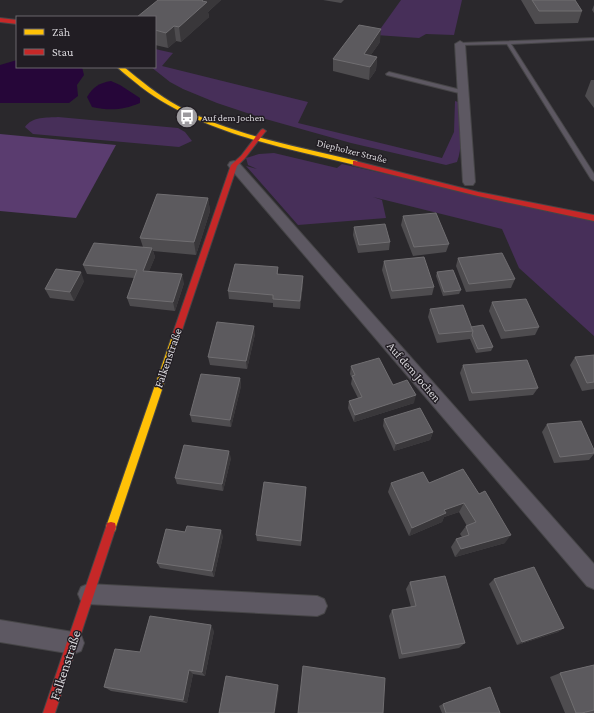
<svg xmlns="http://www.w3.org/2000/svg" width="594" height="713" font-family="'Crimson Pro',serif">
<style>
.green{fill:#472f59}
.forest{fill:#5a3c6f}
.water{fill:#260639}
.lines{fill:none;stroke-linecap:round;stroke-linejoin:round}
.lane-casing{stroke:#464547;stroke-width:2}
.street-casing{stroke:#464547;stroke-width:2}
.slow-casing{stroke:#464547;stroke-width:2}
.jam-casing{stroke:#464547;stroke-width:2}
.lane{fill:#5d5862;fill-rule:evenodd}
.street{fill:#5d5862;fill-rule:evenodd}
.slow{fill:#ffc107;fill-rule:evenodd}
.jam{fill:#c62828;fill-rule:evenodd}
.wall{fill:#4e4c4f}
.shaded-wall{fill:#39373a}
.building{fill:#5c5a5e;stroke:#706e71}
.labels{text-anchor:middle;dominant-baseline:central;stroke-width:3;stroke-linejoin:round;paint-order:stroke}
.far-poi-label{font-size:10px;fill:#d9d7db;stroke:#211d23;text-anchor:start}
.far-street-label{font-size:10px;fill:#d9d7db;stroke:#211d23}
.street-label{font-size:12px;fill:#d9d7db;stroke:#211d23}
.near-street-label{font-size:14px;fill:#d9d7db;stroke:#211d23}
</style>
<rect width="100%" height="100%" fill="#2a282c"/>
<g class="green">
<path d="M401 0H462L454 35 426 34 419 38 376 35Z"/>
<path d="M155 49 173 53 162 66 308 102 298 123 442 158 454 132 455 101 458 102C459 120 464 144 457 162L446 165 351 143 262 118 217 103 183 89 170 82 151 67H155Z"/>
<path d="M58 117 178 128 185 132 192 141 179 147 33 134 25 127C33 116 46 118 58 117Z"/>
<path d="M274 153 337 168 342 164 594 221V336L519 268 502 229 373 197 382 200 386 218 298 225 246 166 257 169 248 165 246 158 259 154Z"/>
</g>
<path class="forest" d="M0 134 116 145 76 218 0 211Z"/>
<g class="water">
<path d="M17 60V67H82L84 75 77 85 78 96 69 103H0V65Z"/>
<path d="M111 81 120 85 140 98V103C123 110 110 111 92 107L87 97C93 87 99 83 111 81Z"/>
</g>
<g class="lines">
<g class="lane-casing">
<g id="lane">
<path d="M594 38V40L511 44 594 174V181L591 179 507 44 460 45 458 44 460 43Z"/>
<path d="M389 72 465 91 466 92 463 94 387 75 386 74Z"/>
</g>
</g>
<g class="street-casing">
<g id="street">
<path d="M460 41 465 44 475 182 473 185H465L463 182 455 44Z"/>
<path d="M234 161 238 162 594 564V589L587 586 230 168 228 165 230 162Z"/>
<path d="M88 584 317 596 324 599 327 606 324 613 317 616 88 604 81 601 78 594 81 587Z"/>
<path d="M0 620 73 632 81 635 84 643 81 651 73 654 0 642Z"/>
</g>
</g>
<g class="slow-casing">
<g id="slow">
<path d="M117 67H124C141 81 158 95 178 106 233 136 297 146 357 161L358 163 355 165C281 147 202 133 141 87 133 80 124 74 117 67Z"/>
<path d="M176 333 179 334 180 336 116 527 115 531 111 532 107 531 106 527 172 336 173 334Z"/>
</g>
</g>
<g class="jam-casing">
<g id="jam">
<path d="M0 18 17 20V24L0 22Z"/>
<path d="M263 129 266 131 265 132 245 158 237 166 180 336 179 338H173L172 336 231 165 241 156 261 130Z"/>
<path d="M353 161H355L478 192 594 215V221L478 196 353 165Z"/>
<path d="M111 522 115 523 116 527 55 713H43L106 527 107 523Z"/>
</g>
</g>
<use href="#lane" class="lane"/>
<use href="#street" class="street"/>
<use href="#slow" class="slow"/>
<use href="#jam" class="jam"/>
</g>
<g class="wall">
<path d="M158 0H221L208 12 209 17 181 42 176 41 168 48 155 45V17Z"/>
<path d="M323 0H344L341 3Z"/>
<path d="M521 0H575L582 11 578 23 535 24Z"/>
<path d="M594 5V13L592 10Z"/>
<path d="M380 42 370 56 377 57 376 70 369 80 333 71V59Z"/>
<path d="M591 80H594V108L585 96Z"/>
<path d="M208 198 210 211 196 255 153 251 155 257 149 271 184 283 175 311 130 306 127 298 134 278 87 274 83 265 143 247 140 238Z"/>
<path d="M403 216 449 244 446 252 413 256 401 225Z"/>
<path d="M354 227 390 242 389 250 358 253 353 235Z"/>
<path d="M458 258 515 279 511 288 466 292 456 266Z"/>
<path d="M384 261 434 287 432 295 391 299 382 270Z"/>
<path d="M278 267V274L303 276V284L300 309 273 307V303L229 299 228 291Z"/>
<path d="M437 272 461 290 459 294 443 296 436 276Z"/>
<path d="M84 281 74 301 50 298 45 289Z"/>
<path d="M492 302 539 327 535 335 501 339 489 311Z"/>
<path d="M430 309 471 327 493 347 491 351 476 353 470 339 437 343 428 317Z"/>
<path d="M255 334 247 369 210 365 208 357Z"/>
<path d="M594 355V389L582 391 570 365 575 357Z"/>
<path d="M463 365 538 388 533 395 469 401 460 373Z"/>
<path d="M351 366 393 385 414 403 354 422 348 408 349 401 358 398 351 384 352 378 350 374Z"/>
<path d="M240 378 241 386 231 427 192 422 190 415Z"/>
<path d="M384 419 433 432 430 440 394 451 383 426Z"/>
<path d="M547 424 594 450V454L589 460 554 463 542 432Z"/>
<path d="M231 458 223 491 177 484 175 478Z"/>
<path d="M463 469 505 543 455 557 451 547 456 539 462 537 460 534 466 526H467L459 512 444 517 442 522 409 536 388 492 391 483H429Z"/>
<path d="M306 487 301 546 257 541 256 535Z"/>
<path d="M223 536 214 577 160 568 157 563Z"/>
<path d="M494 579 564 628 558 632 517 645 489 584Z"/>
<path d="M410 582 465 643 459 648 399 659 389 616 392 610 411 607 406 589Z"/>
<path d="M214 631 205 676 193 674 187 703 111 691 104 687 140 652Z"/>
<path d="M594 665V713H586L585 712 583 713H565L550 677 560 673Z"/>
<path d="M443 704 500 713H442L439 706Z"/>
</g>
<g class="shaded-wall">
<path d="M203 0H221L208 12 209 17 181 42 179 27Z"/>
<path d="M174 26 176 41 168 48 166 33Z"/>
<path d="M381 29 380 42 363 66 364 54Z"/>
<path d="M377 57 376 70 369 80 370 67Z"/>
<path d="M208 198 210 211 196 255 194 242Z"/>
<path d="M152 248 155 257 146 279 143 271Z"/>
<path d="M81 272 84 281 74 301 70 292Z"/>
<path d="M182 274 184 283 175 311 173 302Z"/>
<path d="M303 276V284L300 309V301Z"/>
<path d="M254 326 255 334 247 369 246 361Z"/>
<path d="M240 378 241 386 231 427 230 420Z"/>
<path d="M416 395 414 403 354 422 355 415Z"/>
<path d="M433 432 430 440 394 451 396 444Z"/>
<path d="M229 451 231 458 223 491 222 484Z"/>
<path d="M306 487V493L301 546V541Z"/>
<path d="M464 503 459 512 444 517 442 522 409 536 412 528 444 510Z"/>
<path d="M221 530 223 536 214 577 212 571Z"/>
<path d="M511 535 505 543 455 557 461 549Z"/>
<path d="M211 625 214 631 205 676 202 672Z"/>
<path d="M564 628 558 632 517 645 522 642Z"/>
<path d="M189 670 193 674 187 703 183 700Z"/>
<path d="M278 685 279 689 275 713H274Z"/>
</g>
<g class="building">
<path d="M158 0H203L202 1 207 2 179 27 174 26 166 33 155 30V17H137Z"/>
<path d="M532 0H575L582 11H539Z"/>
<path d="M359 25 381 29 364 54 377 57 370 67 333 59Z"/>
<path d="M157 194 208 198 194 242 140 238Z"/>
<path d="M436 213 449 244 414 247 403 216Z"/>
<path d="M385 224 390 242 359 245 354 227Z"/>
<path d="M94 243 152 248 143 271 182 274 173 302 127 298 137 270 83 265Z"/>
<path d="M502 253 515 279 469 284 458 258Z"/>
<path d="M424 257 434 287 392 291 384 261Z"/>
<path d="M235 264 278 267 277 274 303 276 300 301 273 299V295L228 291Z"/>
<path d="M56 269 81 272 70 292 45 289Z"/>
<path d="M453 270 461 290 444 292 437 272Z"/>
<path d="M526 299 539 327 505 331 492 302Z"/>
<path d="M463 305 473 331 439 334 430 309Z"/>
<path d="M217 322 254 326 246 361 208 357Z"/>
<path d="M483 325 493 347 478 349 472 335 473 331 471 327Z"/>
<path d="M594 355V382L587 383 575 357Z"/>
<path d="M379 358 393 385 407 380 416 395 355 415 349 401 362 397 352 376 355 375 351 366Z"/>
<path d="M527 360 538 388 472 393 463 365Z"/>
<path d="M201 374 240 378 230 420 190 415Z"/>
<path d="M420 408 433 432 396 444 384 419Z"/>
<path d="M581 421 594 450V453L560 457 547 424Z"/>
<path d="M184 445 229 451 222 484 175 478Z"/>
<path d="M463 469 479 494 485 491 511 535 461 549 456 539 469 535 466 526 476 522 464 503 444 510 446 513 412 528 391 483 423 472 429 483Z"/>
<path d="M264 482 306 487 301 541 256 535Z"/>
<path d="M187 526 221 530 212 571 157 563 166 529 185 532Z"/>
<path d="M534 567 564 628 522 642 494 579Z"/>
<path d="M445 576 465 643 402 654 392 610 416 606 410 582Z"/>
<path d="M150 616 211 625 202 672 189 670 183 700 104 687 115 649 140 652Z"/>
<path d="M594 665V710L582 713H576L560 673Z"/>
<path d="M303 666 385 678 383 713H298Z"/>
<path d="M226 676 278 685 274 713H219Z"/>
<path d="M490 687 500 713H446L443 704Z"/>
</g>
<defs>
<g id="bus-disc" transform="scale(1.15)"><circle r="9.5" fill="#9c9a9e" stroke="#211d23"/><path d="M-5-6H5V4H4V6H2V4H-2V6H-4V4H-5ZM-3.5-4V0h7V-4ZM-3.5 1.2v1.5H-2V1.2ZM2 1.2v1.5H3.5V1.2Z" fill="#fff"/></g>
</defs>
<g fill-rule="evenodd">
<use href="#bus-disc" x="187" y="117"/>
</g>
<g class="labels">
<g class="far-poi-label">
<text x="202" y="117">Auf dem Jochen</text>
</g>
<g class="far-street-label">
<text transform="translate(352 151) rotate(14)">Diepholzer Straße</text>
</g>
<g class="street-label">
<text transform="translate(168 358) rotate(-71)">Falkenstraße</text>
<text transform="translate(414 372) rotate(49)">Auf dem Jochen</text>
</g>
<g class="near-street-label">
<text transform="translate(65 665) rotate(-72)">Falkenstraße</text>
</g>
</g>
<rect x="16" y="16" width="140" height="52" fill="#211d23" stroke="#6b676d"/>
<rect x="24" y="29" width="20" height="6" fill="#ffc107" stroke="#6b676d"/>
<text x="52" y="36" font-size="12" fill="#d9d7db">Zäh</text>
<rect x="24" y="49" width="20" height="6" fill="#c62828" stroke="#6b676d"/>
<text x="52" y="56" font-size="12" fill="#d9d7db">Stau</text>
</svg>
